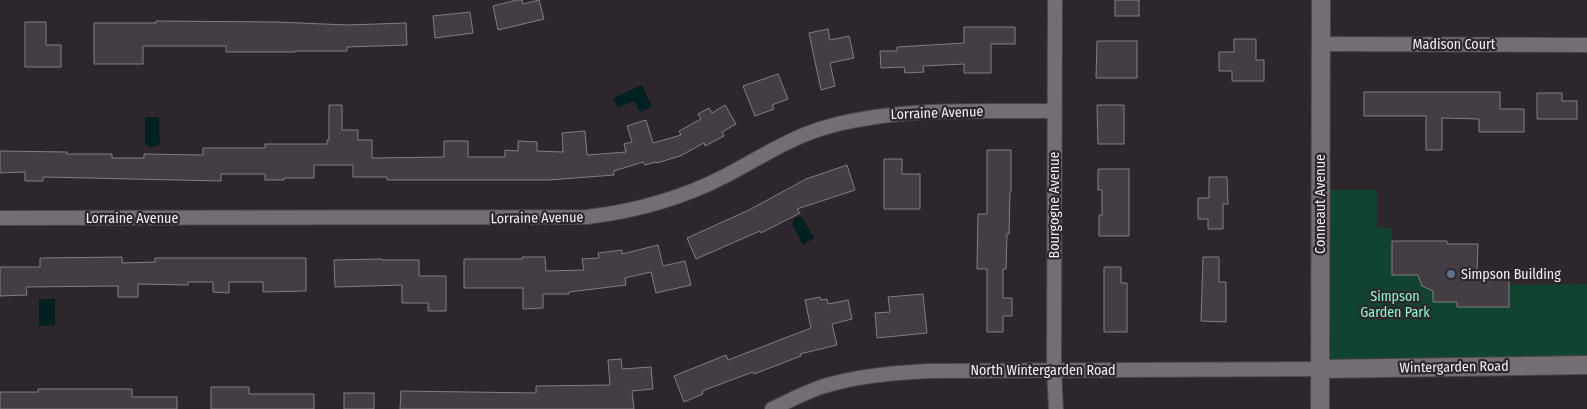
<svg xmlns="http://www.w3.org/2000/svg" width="1587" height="409" font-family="'Fira Sans Condensed',sans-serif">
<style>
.green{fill:#104430}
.water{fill:#002121}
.building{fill:#443e44;stroke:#837c83}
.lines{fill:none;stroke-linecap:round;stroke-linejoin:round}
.minor-casing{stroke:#4a454a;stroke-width:16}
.tertiary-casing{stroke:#4a454a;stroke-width:20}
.minor{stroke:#746d74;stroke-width:14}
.tertiary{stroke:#746d74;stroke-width:18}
.service-dot{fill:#5c6f8a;stroke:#2d272d;stroke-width:2}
.labels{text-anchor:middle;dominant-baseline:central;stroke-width:4.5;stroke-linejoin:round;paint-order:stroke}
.street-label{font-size:14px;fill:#f2eef2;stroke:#2d272d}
.poi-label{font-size:14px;fill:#f2eef2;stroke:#2d272d;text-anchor:start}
.park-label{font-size:14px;fill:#87fec9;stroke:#2d272d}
</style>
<rect width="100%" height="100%" fill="#2d272d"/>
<path class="green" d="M1320 190H1377V228H1392V241H1447L1448 244H1478L1477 273 1509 274 1510 285 1587 284V365L1320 369Z"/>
<g class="water">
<path d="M642 85 652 107 640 112 634 101 618 108 613 98Z"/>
<path d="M145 117H159L160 144 157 146 149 147 145 143Z"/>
<path d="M799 216 800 218 802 217 814 238 803 245 792 224 794 222 793 220Z"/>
<path d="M39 299H55V325L39 326Z"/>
</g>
<g class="building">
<path d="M517 0H522L523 4 539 0 544 19 498 30 493 6Z"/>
<rect x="1115" y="0" width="24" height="16"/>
<path d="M470 12 473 33 435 38 433 16Z"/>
<path d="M156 21 277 22 347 25 406 23 407 45 347 47V51H295V52H226V46H143V64H94V23H156Z"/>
<path d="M25 22H46V45H61V67H25Z"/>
<path d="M964 27H1015V44H991V73H964V64L923 66 924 72 905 73 904 67 881 68 880 51H897V47L964 43Z"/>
<path d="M828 29 830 40 849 36 854 58 830 63 835 86 821 90 809 33Z"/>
<path d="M1234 39H1256V60H1264V81H1232V71H1219V52H1234Z"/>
<path d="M1097 41H1137V78H1096Z"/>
<path d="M778 74 788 99 772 105 774 109 755 116 743 86Z"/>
<path d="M1364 92H1500V109H1524V132H1479V119L1442 118V150H1426V116H1364Z"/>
<path d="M1537 93H1562V101H1577V119H1537Z"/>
<path d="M329 105H342V130H358V140H372V158L444 157V141H468V157H505V150L518 151V141L537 142V151L563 152 562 133 585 131 587 155 626 152 624 144 632 142 627 126 646 120 653 143 681 135 679 131 701 119 698 114 709 108 712 113 725 105 736 124 722 132 724 136 705 146 704 143 680 156 657 163 656 162 645 165 643 162 614 171V175L549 180H387V177H353V165H314V178H284V180H265V174H221V181L43 177V181H25V172L0 173V151L67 152V154H112V158H144V154L203 155V148H265V144H327V140H329Z"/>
<path d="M1097 105H1124V144H1098Z"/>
<path d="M987 150H1011V192H1010L1009 234H1007L1006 269H1003V298H1012V316H1003V332H987V269H977L978 214H987Z"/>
<path d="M884 159H902V174H920V209H884Z"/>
<path d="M847 165 855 190 797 209 800 213 761 233 760 231 696 259 687 238 749 210 806 179Z"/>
<path d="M1098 169H1129V236H1099V215H1102V190H1098Z"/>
<path d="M1209 177H1227L1228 204H1223V229H1208V219H1198V198H1209Z"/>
<path d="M1392 241H1447V244H1478L1477 273 1509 274V307H1457V302H1433V291L1422 286 1418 275H1392Z"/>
<path d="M658 245 663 266 685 261 691 285 656 293 651 272 625 278 626 285 569 292V294H543V308L523 309V288H464V259H522V257H545L546 271 584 270 582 259 599 258 598 253 622 250V254Z"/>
<path d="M122 257V263L155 262V258H306V291L263 292V282H229V293L213 292V282H188V285L138 284V297H118V286L26 287 27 295 0 296V267H40V258Z"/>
<path d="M1203 257H1219V282H1226V322L1201 321Z"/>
<path d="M382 259V260H419V276H446V311H428V303H402V285L335 287 334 260Z"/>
<path d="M1104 267H1121V283H1127V332H1104Z"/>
<path d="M923 294 927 333 877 338 875 313 890 312 888 297Z"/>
<path d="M820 297 821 300 827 299 828 304 848 300 852 319 832 324 837 345 800 354 801 356 754 374 753 372 702 391 703 394 684 402 674 376 726 355 728 360 811 328 805 300Z"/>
<path d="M621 359 622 369 651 367 653 389 632 391 634 409H400L401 391 536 393V386L610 385 608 360Z"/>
<path d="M211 387H249V394H314V409H211Z"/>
<path d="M38 389H132V397H177V409H0V392H38Z"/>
<rect x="344" y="393" width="30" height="16"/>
</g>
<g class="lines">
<g class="minor-casing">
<g id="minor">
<path d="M1055 0 1054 370 1056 409"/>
<path d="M1321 44 1587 45"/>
<path d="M0 218 587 217C636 211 681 199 725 176 756 160 786 140 820 129 894 106 977 112 1054 111"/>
<path d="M772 409C788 401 804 393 821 387 856 376 892 373 929 371L1320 369"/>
</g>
</g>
<g class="tertiary-casing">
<g id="tertiary">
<path d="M1320 369 1587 365"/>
<path d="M1320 409 1321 0"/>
</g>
</g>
<use href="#minor" class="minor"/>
<use href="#tertiary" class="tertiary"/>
</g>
<circle class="service-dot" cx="1451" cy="274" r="5"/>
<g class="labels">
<g class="street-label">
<text x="1454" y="44">Madison Court</text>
<text transform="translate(937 113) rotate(-2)">Lorraine Avenue</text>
<text transform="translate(1320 204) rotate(-90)">Conneaut Avenue</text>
<text transform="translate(1054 205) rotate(-90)">Bourgogne Avenue</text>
<text x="132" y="218">Lorraine Avenue</text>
<text transform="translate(537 218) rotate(-1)">Lorraine Avenue</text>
<text transform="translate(1454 367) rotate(-1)">Wintergarden Road</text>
<text x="1043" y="370">North Wintergarden Road</text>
</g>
<g class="poi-label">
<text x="1461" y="274">Simpson Building</text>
</g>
<g class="park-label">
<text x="1395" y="296">Simpson<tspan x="1395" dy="16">Garden Park</tspan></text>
</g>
</g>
</svg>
